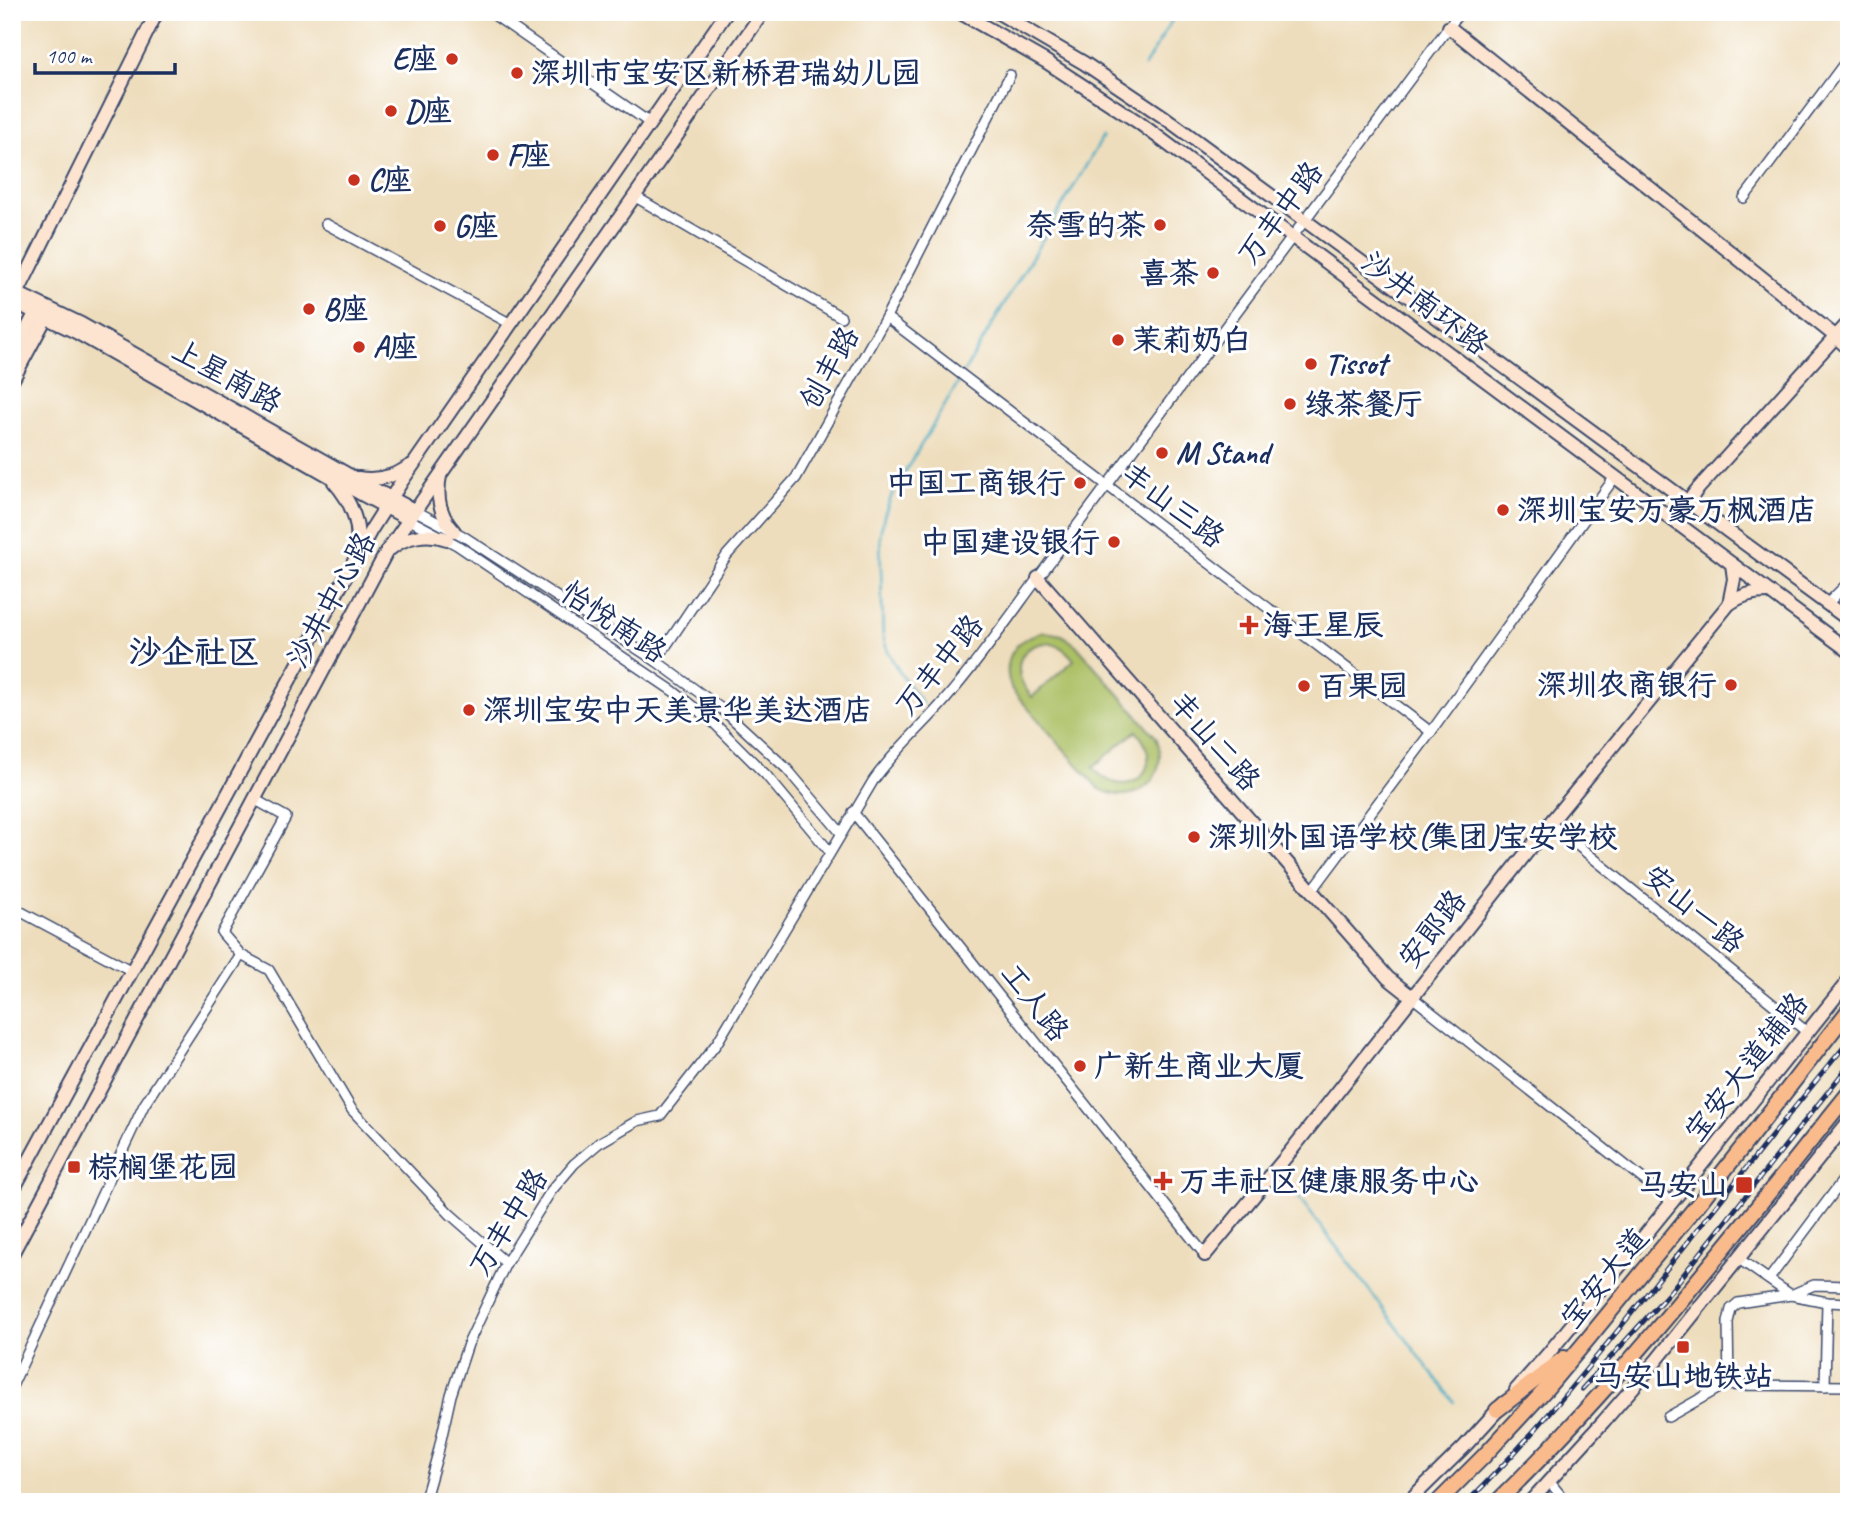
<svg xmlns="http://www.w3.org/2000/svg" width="1861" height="1514" font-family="Caveat,'LXGW WenKai TC',sans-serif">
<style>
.green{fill:#abbf64;stroke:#637761;stroke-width:2;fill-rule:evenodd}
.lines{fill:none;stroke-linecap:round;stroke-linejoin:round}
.stream{stroke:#40a8c0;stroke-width:2.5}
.street-casing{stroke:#3b496c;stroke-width:12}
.secondary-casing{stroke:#3b496c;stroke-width:16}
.primary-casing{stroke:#3b496c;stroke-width:18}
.street{stroke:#fff;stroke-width:9}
.secondary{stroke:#fde4d1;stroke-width:12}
.primary{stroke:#fabb8c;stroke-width:14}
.rail-casing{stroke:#1b2f5e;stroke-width:5}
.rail{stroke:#fff;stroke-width:2.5;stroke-dasharray:8;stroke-linecap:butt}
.poi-dot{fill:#c8321e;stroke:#fff;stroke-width:2.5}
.labels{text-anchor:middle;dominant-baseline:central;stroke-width:6;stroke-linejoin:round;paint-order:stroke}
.poi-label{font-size:30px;font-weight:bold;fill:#1b2f5e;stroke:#fff;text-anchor:start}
.street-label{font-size:30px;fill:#1b2f5e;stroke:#fff}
.quarter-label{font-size:33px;font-weight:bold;fill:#1b2f5e;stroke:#fff}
</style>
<rect width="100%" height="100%" fill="#fff"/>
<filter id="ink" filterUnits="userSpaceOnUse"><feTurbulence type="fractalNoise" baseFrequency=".0143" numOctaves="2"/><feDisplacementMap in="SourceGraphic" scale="14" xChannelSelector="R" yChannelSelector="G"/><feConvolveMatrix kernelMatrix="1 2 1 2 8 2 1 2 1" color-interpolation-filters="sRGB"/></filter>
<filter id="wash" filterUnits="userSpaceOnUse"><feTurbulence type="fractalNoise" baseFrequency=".00686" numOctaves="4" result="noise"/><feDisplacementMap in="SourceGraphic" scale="28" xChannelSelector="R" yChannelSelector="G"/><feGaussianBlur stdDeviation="1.57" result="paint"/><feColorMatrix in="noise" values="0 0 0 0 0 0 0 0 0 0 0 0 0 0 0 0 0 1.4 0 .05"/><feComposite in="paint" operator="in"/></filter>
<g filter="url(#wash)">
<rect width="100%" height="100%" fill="#eeddbc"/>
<path class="green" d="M1045 632 1062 635 1076 645 1156 737C1172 777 1135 810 1098 788L1012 690C1000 661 1014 637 1045 632ZM1045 643C1059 644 1066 650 1074 660L1032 697C1013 676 1013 648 1045 643ZM1136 731C1171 770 1123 806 1093 767Z"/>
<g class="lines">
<g class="stream">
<path d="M1144 67 1177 12"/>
<path d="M964 372 1103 137"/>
<path d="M922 703C906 682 890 662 883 637L880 535 884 516 893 492 961 378"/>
<path d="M1294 1191 1454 1402"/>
</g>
</g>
</g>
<g filter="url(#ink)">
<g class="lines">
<g class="street-casing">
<g id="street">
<path d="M490 12 650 123"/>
<path d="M634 196 841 317"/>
<path d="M1744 198 1849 57"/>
<path d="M326 224 511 324"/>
<path d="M886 317 1431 732"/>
<path d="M414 510 463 536 656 661 723 710 787 769 841 833"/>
<path d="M408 519 457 545 673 691 713 722 766 775 830 852"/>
<path d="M1827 604 1849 582"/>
<path d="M656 661 727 555 796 478 886 317 1010 75"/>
<path d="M254 799 286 817 222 933 241 955 269 970 352 1110 450 1214 506 1263"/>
<path d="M853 812 1205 1255"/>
<path d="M1550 823 1807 1032"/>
<path d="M1312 891 1431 732 1615 477"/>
<path d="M12 907 132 971"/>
<path d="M1412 997 1672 1202"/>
<path d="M1739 1259 1791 1295 1827 1302 1849 1303"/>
<path d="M1769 1279 1849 1172"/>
<path d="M1729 1385 1728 1322 1731 1309 1738 1303 1791 1295 1814 1285 1849 1286"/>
<path d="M12 1386 144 1105 241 955"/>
<path d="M1825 1386 1827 1302"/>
<path d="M1668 1417 1721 1387 1729 1385 1849 1386"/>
<path d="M1549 1481 1566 1502"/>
<path d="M424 1502 438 1453 451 1395 468 1344 506 1263 551 1191 574 1164 599 1143 637 1121 660 1116 717 1043 873 781C894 751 922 727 945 700 979 661 1008 619 1038 578L1460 12"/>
</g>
</g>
<g class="secondary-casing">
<g id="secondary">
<path d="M959 12 1045 61 1138 122 1849 651"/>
<path d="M997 12 1084 63 1164 117 1849 620"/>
<path d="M1449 27 1835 336 1849 349"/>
<path d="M12 291 81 324 370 487 414 510"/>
<path d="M17 294 157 12"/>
<path d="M12 301 76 332 365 496 408 519"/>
<path d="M12 357 38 308"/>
<path d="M12 381 50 310"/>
<path d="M440 476C436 496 440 516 454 531"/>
<path d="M358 478C376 481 394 477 410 466"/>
<path d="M334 482C351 501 362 526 356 552"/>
<path d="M1688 502 1696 491 1849 322"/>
<path d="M390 549C406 536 427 532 447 539"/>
<path d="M1038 578 1388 978 1412 997"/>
<path d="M1729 604 1734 579 1732 564"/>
<path d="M12 1192 371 530 402 481 727 12"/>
<path d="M12 1254 387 551 763 12"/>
<path d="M1205 1255 1290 1152 1550 823 1729 604C1742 595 1753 592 1769 592"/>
<path d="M1516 1390 1547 1355 1672 1202 1849 980"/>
<path d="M1408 1502 1464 1447 1504 1403"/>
<path d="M1530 1502 1603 1422 1656 1361 1849 1121"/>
</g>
</g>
<g class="primary-casing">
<g id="primary">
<path d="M1497 1410 1564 1358"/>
<path d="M1438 1502 1484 1456 1546 1389 1587 1340 1699 1203 1849 1010"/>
<path d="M1497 1502C1626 1376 1736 1233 1849 1093"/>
</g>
</g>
<use href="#street" class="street"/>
<use href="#secondary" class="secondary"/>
<use href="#primary" class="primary"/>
<g class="rail-casing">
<g id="rail">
<path d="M1582 1389 1669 1293 1849 1065"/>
<path d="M1467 1502C1526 1444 1579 1379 1631 1314 1703 1223 1774 1131 1849 1041"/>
</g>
</g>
<use href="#rail" class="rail"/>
</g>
</g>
<g class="poi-dot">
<circle cx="452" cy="59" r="7"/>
<circle cx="517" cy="73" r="7"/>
<circle cx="391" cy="111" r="7"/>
<circle cx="493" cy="155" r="7"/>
<circle cx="354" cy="180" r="7"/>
<circle cx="1160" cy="225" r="7"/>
<circle cx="440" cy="226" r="7"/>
<circle cx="1213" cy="273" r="7"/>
<circle cx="309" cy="309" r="7"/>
<circle cx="1118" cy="340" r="7"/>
<circle cx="359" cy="347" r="7"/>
<circle cx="1311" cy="364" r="7"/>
<circle cx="1290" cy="404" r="7"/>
<circle cx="1162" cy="453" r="7"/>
<circle cx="1080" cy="483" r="7"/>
<circle cx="1503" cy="510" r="7"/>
<circle cx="1114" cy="542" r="7"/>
<path d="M1245.5 614.5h7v7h7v7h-7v7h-7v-7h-7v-7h7z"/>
<circle cx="1731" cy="685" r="7"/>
<circle cx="1304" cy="686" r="7"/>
<circle cx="469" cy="710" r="7"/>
<circle cx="1194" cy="837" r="7"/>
<circle cx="1080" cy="1066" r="7"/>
<rect x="67" y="1160" width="14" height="14" rx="3.5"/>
<path d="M1159.5 1170.5h7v7h7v7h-7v7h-7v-7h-7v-7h7z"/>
<rect x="1735" y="1176" width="18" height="18" rx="3.5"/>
<rect x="1676" y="1340" width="14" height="14" rx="3.5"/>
</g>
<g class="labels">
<g class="poi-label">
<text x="438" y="59" text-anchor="end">E座</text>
<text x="531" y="73">深圳市宝安区新桥君瑞幼儿园</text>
<text x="405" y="111">D座</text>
<text x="507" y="155">F座</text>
<text x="368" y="180">C座</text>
<text x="1146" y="225" text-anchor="end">奈雪的茶</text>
<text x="454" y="226">G座</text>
<text x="1199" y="273" text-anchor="end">喜茶</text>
<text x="323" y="309">B座</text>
<text x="1132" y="340">茉莉奶白</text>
<text x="373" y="347">A座</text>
<text x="1325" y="364">Tissot</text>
<text x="1304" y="404">绿茶餐厅</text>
<text x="1176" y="453">M Stand</text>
<text x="1066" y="483" text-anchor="end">中国工商银行</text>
<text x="1517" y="510">深圳宝安万豪万枫酒店</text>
<text x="1100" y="542" text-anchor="end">中国建设银行</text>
<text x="1263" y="625">海王星辰</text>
<text x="1717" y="685" text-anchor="end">深圳农商银行</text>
<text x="1318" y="686">百果园</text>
<text x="483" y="710">深圳宝安中天美景华美达酒店</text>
<text x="1208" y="837">深圳外国语学校(集团)宝安学校</text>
<text x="1094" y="1066">广新生商业大厦</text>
<text x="88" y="1167">棕榈堡花园</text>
<text x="1179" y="1181">万丰社区健康服务中心</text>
<text x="1728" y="1185" text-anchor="end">马安山</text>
<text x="1683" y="1376" text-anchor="middle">马安山地铁站</text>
</g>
<g class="street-label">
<text transform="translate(1280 213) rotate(-53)">万丰中路</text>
<text transform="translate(1425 303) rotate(37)">沙井南环路</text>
<text transform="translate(829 368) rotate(-61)">创丰路</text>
<text transform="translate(227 376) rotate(29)">上星南路</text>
<text transform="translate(1173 505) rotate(37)">丰山三路</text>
<text transform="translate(331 600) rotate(-61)">沙井中心路</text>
<text transform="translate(614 622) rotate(34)">怡悦南路</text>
<text transform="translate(939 665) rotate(-51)">万丰中路</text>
<text transform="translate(1215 741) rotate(49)">丰山二路</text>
<text transform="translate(1694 909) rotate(39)">安山一路</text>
<text transform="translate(1432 929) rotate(-52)">安郎路</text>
<text transform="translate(1035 1002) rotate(52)">工人路</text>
<text transform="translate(1746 1067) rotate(-52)">宝安大道辅路</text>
<text transform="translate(508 1222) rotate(-58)">万丰中路</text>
<text transform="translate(1604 1278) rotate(-51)">宝安大道</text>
</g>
<g class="quarter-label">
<text x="194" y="652">沙企社区</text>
</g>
</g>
<rect width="1861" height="1514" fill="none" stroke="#fff" stroke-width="42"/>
<path d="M35 63v10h140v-10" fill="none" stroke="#1b2f5e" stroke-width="3.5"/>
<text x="46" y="63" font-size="21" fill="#1b2f5e" stroke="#ffffff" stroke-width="5" paint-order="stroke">100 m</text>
</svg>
